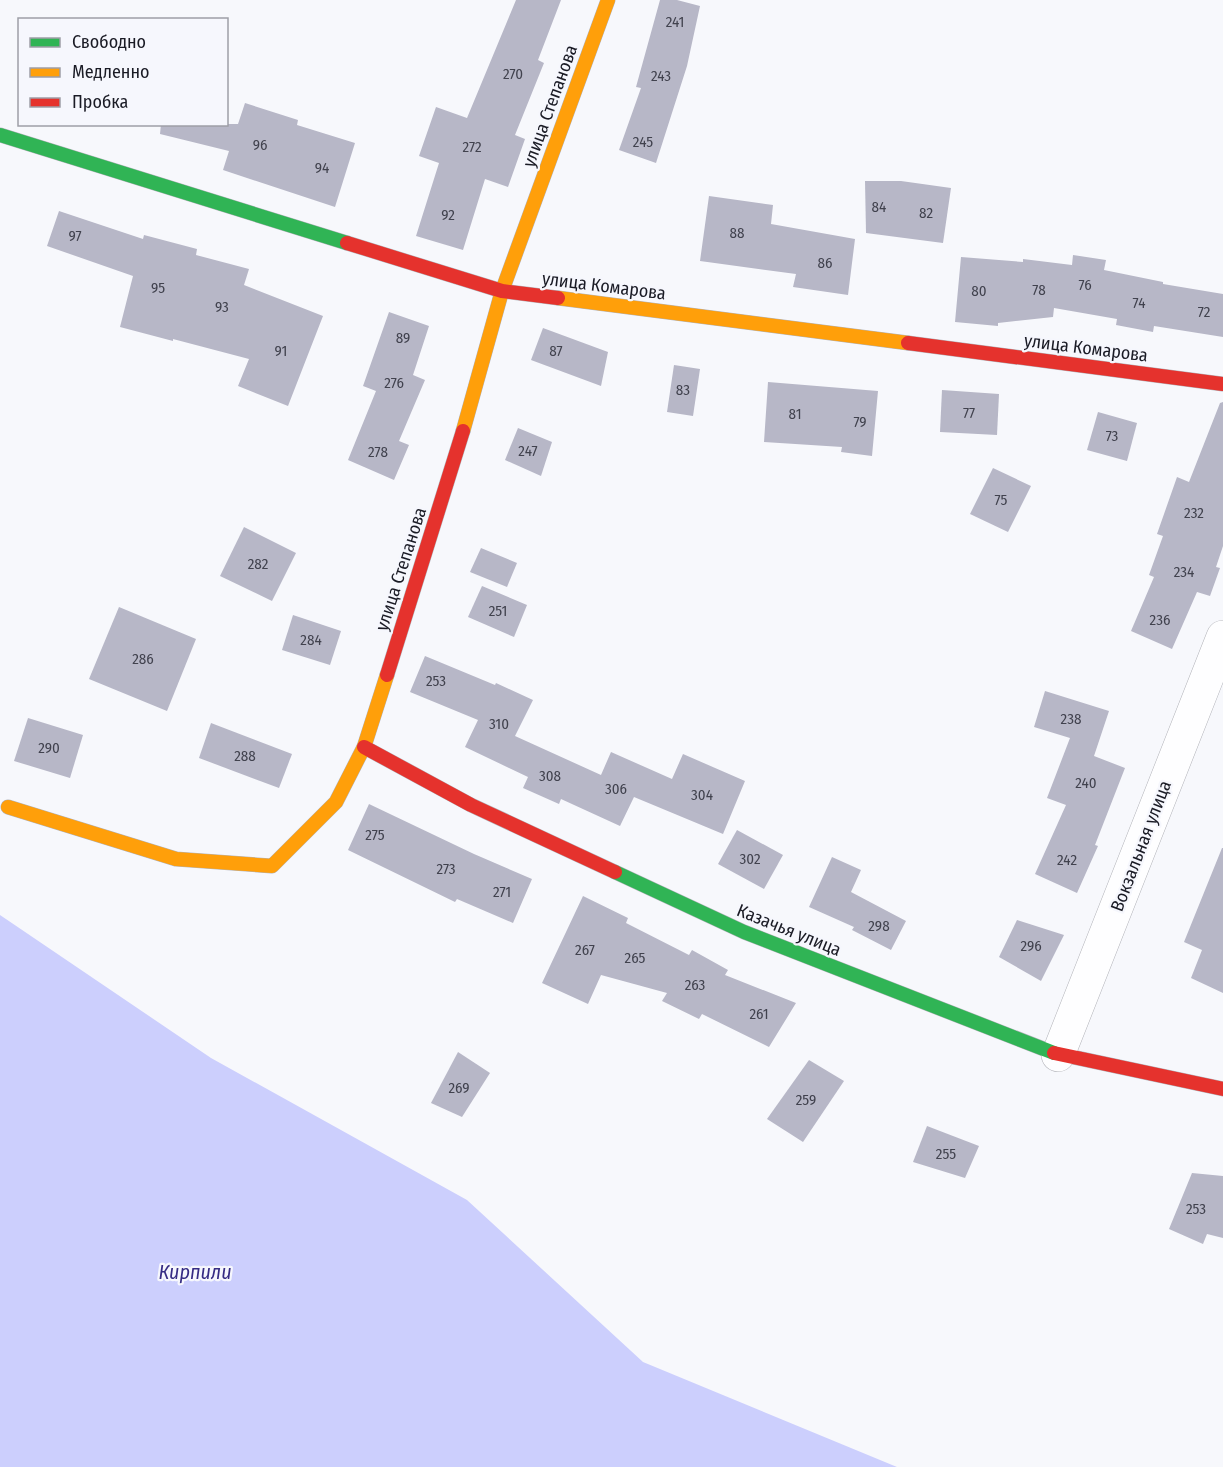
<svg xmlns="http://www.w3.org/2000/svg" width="1223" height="1467" font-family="'Fira Sans Condensed',sans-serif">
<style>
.water{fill:#cccffd}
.building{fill:#b7b7c7}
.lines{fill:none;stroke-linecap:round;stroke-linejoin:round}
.street-casing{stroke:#b2b3b9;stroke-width:34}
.fast-casing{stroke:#b2b3b9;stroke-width:15}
.slow-casing{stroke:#b2b3b9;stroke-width:15}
.jam-casing{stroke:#b2b3b9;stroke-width:15}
.street{stroke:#fefeff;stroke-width:33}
.fast{stroke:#30b455;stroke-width:14}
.slow{stroke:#ff9f0a;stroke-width:14}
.jam{stroke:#e5322d;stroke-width:14}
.labels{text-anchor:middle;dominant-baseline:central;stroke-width:4.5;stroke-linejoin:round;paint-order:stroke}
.number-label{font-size:15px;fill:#41424e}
.street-label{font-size:18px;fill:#1a1b25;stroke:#f6f7fd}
.water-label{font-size:20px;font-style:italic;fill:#362c84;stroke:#f6f7fd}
</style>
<rect width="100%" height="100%" fill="#f7f8fc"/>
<path class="water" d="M0 915 211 1058 467 1200 643 1362 897 1467H0Z"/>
<g class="building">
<path d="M516 0H561L538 60 544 63 515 135 525 139 508 187 485 179 463 250 416 236 439 163 419 156 436 107 467 118Z"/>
<path d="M660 0H677L700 6 687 66 656 163 619 150 641 88 636 87Z"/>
<path d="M245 103 298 120 297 125 355 143 335 207 223 170 229 151 160 134 161 124H238Z"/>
<path d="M865 181H901L951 188 943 243 866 233Z"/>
<path d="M709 196 773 205 771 224 855 239 848 295 793 287 796 274 700 261Z"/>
<path d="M59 211 143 239 144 235 197 249 196 255 249 269 244 285 323 316 288 406 238 386 249 359 173 339V341L120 327 133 276 47 246Z"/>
<path d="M1073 255 1106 260 1104 270 1163 282V284L1223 294V337L1154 326 1153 332 1116 325 1117 319 1054 308 1053 317 998 323V326L955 322 961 257 1023 262V259L1072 265Z"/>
<path d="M389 312 429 326 413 375 425 380 399 441 409 445 394 480 348 460 376 391 363 386Z"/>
<path d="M543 328 608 352 601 386 531 360Z"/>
<path d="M674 365 700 369 693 416 667 412Z"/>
<path d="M768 382 878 391 872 456 841 452 842 447 764 442Z"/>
<path d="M942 390 999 394 997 435 940 432Z"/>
<path d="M1223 402V546L1216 567 1220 568 1210 596 1197 592 1172 649 1131 631 1154 577 1149 575 1163 536 1157 534 1177 477 1189 482 1220 403Z"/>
<path d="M1098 412 1137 423 1127 461 1087 450Z"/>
<path d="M518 428 552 442 541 476 505 460Z"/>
<path d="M993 468 1031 486 1008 532 970 514Z"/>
<path d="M244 527 296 553 272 601 220 576Z"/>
<path d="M481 548 517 563 507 587 470 572Z"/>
<path d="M482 586 527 605 514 637 468 617Z"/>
<path d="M119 607 196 639 167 711 89 679Z"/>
<path d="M293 615 341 631 330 665 282 650Z"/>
<path d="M425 656 495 685 496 683 533 700 515 736 601 775 611 752 672 779 683 754 745 781 723 834 634 797 620 826 561 799 559 804 523 788 528 777 465 747 478 720 410 692Z"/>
<path d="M1045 691 1109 711 1094 756 1125 768 1095 845 1098 846 1077 893 1035 874 1066 805 1047 798 1070 738 1034 727Z"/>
<path d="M28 718 83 735 70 778 14 761Z"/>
<path d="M211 723 292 754 279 788 199 758Z"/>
<path d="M369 804 474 854 532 879 513 923 457 899 455 902 348 850Z"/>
<path d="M737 830 783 855 764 889 718 864Z"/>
<path d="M1222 848H1223V993L1191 978 1202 950 1184 942Z"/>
<path d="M832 857 861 870 851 892 906 921 891 950 852 930 854 927 809 907Z"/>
<path d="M583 896 628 918 626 923 689 955 692 950 728 970 725 975 796 1003 769 1047 702 1014 699 1019 662 1001 667 993 601 975 588 1004 542 983Z"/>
<path d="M1017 920 1064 935 1041 981 999 957Z"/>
<path d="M458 1052 490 1073 462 1117 431 1103Z"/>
<path d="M809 1060 844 1081 803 1142 767 1119Z"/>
<path d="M927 1126 979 1146 965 1178 913 1162Z"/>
<path d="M1192 1173 1223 1176V1238L1207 1234 1203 1244 1169 1229Z"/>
</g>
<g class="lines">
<g class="street-casing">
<path id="street" d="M1058 1055 1223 637"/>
</g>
<g class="fast-casing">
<g id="fast">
<path d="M0 135 347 243"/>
<path d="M615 872 744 932 1054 1053"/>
</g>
</g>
<g class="slow-casing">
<g id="slow">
<path d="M558 298 908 343"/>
<path d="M463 431 502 291 608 0"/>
<path d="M8 807 176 859 272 866 336 802 364 747 387 675"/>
</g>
</g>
<g class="jam-casing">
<g id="jam">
<path d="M347 243 502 291 558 298"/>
<path d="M908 343 1223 384"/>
<path d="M387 675 463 431"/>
<path d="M364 747 471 805 615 872"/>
<path d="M1054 1053 1223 1089"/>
</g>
</g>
<use href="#street" class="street"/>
<use href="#fast" class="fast"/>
<use href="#slow" class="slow"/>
<use href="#jam" class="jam"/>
</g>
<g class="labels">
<g class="number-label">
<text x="675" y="22">241</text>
<text x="513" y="74">270</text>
<text x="661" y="76">243</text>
<text x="643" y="142">245</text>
<text x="260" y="145">96</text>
<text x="472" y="147">272</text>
<text x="322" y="168">94</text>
<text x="879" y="207">84</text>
<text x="926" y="213">82</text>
<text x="448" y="215">92</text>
<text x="737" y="233">88</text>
<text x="75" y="236">97</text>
<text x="825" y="263">86</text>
<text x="1085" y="285">76</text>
<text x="158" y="288">95</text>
<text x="1039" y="290">78</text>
<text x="979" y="291">80</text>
<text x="1139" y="303">74</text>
<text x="222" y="307">93</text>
<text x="1204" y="312">72</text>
<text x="403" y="338">89</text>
<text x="281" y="351">91</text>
<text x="556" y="351">87</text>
<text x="394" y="383">276</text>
<text x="683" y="390">83</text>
<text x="969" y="413">77</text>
<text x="795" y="414">81</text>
<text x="860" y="422">79</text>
<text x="1112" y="436">73</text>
<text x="528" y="451">247</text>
<text x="378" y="452">278</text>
<text x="1001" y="500">75</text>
<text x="1194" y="513">232</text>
<text x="258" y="564">282</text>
<text x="1184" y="572">234</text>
<text x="498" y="611">251</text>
<text x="1160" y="620">236</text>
<text x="311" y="640">284</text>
<text x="143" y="659">286</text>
<text x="436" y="681">253</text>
<text x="1071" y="719">238</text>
<text x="499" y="724">310</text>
<text x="49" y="748">290</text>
<text x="245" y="756">288</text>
<text x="550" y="776">308</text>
<text x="1086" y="783">240</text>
<text x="616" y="789">306</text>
<text x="702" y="795">304</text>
<text x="375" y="835">275</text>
<text x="750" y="859">302</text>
<text x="1067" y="860">242</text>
<text x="446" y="869">273</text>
<text x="502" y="892">271</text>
<text x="879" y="926">298</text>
<text x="1031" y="946">296</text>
<text x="585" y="950">267</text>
<text x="635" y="958">265</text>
<text x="695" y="985">263</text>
<text x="759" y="1014">261</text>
<text x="459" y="1088">269</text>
<text x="806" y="1100">259</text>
<text x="946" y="1154">255</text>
<text x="1196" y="1209">253</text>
</g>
<g class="street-label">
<text transform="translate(550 106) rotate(-70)">улица Степанова</text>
<text transform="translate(604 286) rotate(7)">улица Комарова</text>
<text transform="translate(1086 348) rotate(7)">улица Комарова</text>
<text transform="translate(401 569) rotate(-72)">улица Степанова</text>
<text transform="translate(1141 846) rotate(-69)">Вокзальная улица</text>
<text transform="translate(789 930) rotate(22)">Казачья улица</text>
</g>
<g class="water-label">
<text x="195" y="1272">Кирпили</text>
</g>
</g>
<rect x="18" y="18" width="210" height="108" fill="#f6f7fd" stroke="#9e9fa7" stroke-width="1.5"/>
<rect x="30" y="38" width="30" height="9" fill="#30b455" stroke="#9e9fa7" stroke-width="1.5"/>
<text x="72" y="48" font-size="18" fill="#1a1b25">Свободно</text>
<rect x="30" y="68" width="30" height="9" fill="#ff9f0a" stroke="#9e9fa7" stroke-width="1.5"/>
<text x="72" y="78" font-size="18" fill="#1a1b25">Медленно</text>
<rect x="30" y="98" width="30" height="9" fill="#e5322d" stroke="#9e9fa7" stroke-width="1.5"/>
<text x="72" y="108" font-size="18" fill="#1a1b25">Пробка</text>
</svg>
